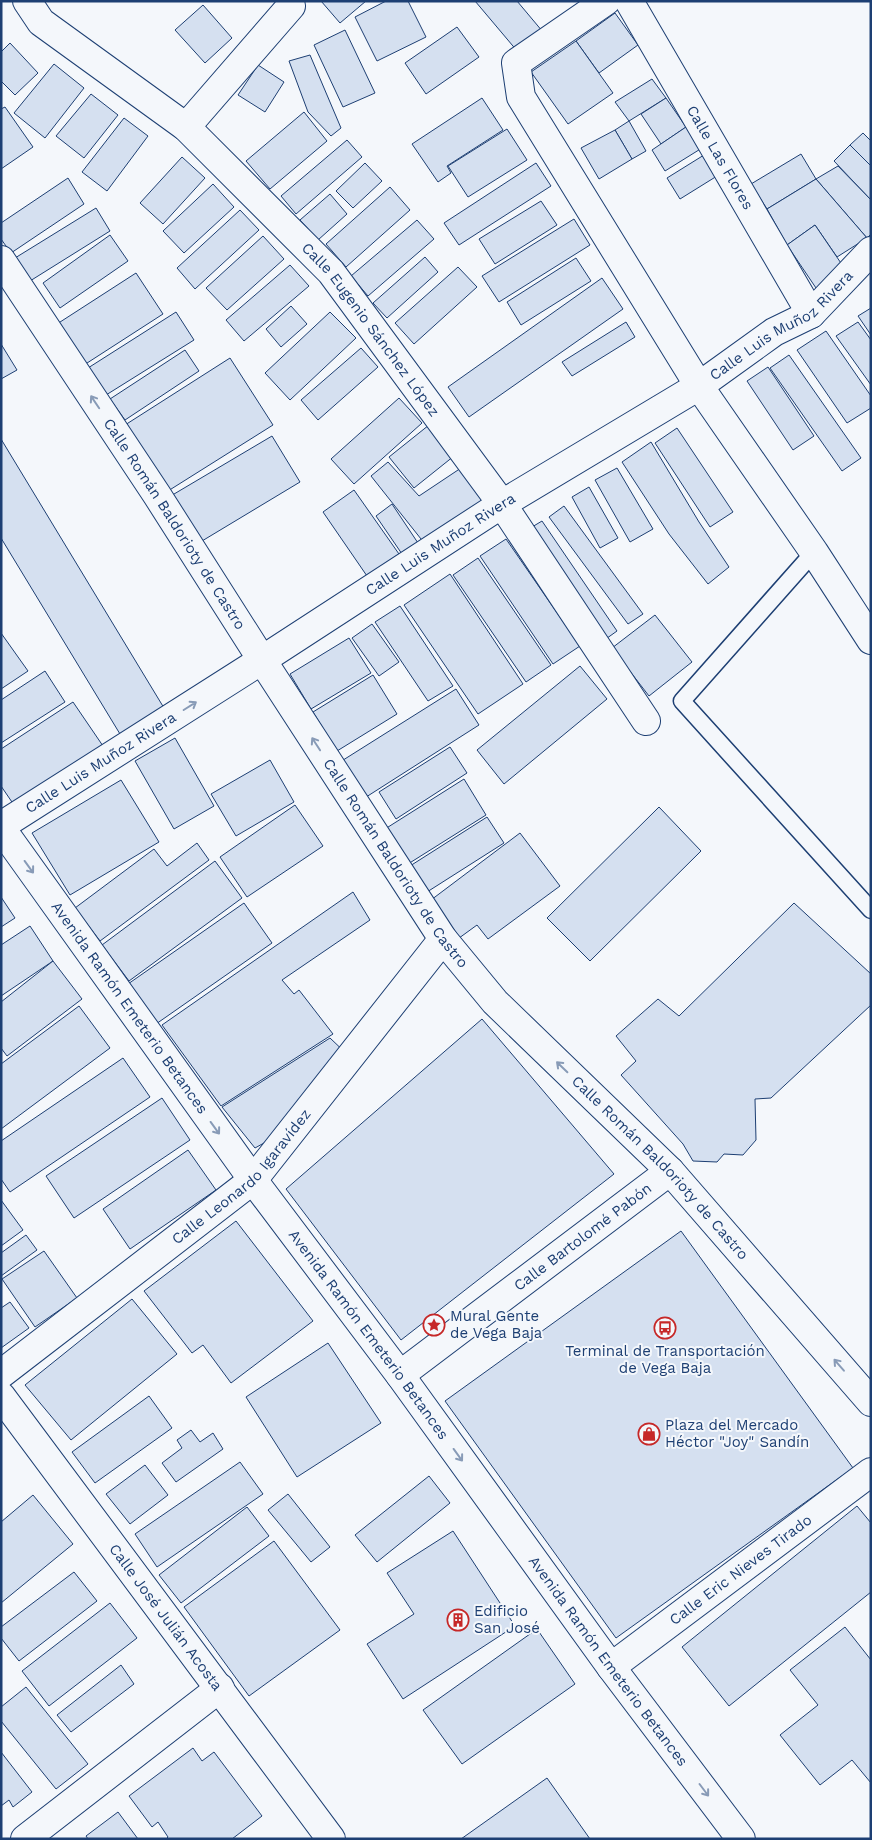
<svg xmlns="http://www.w3.org/2000/svg" width="872" height="1840" font-family="'Work Sans',sans-serif">
<style>
.building{fill:#d5e0f0;stroke:#1d3f73}
.lines{fill:none;stroke-linecap:round;stroke-linejoin:round}
.lane-casing{stroke:#1d3f73;stroke-width:19}
.street-casing{stroke:#1d3f73;stroke-width:30}
.secondary-casing{stroke:#1d3f73;stroke-width:30}
.lane{stroke:#f4f7fb;stroke-width:16}
.street{stroke:#f4f7fb;stroke-width:28}
.secondary{stroke:#f4f7fb;stroke-width:28}
.oneway{stroke:#889bb7}
.labels{text-anchor:middle;dominant-baseline:central;stroke-width:4;stroke-linejoin:round;paint-order:stroke}
.street-label{font-size:15px;fill:#1d3f73;stroke:#f4f7fb}
.poi-label{font-size:15px;fill:#1d3f73;stroke:#f4f7fb;text-anchor:start}
</style>
<rect width="100%" height="100%" fill="#f4f7fb"/>
<g class="building">
<path d="M321 1H366L340 23Z"/>
<path d="M386 1H408L426 37 377 61 355 17Z"/>
<path d="M475 1H517L543 32 518 52Z"/>
<path d="M203 5 232 38 205 63 175 30Z"/>
<path d="M615 13 638 45 599 73 576 41Z"/>
<path d="M457 27 479 57 426 94 405 63Z"/>
<path d="M345 30 375 93 343 107 314 45Z"/>
<path d="M576 41 613 93 568 124 531 72Z"/>
<path d="M10 43 38 73 15 95 1 81V52Z"/>
<path d="M310 55 341 128 331 136 308 112 289 61Z"/>
<path d="M54 64 84 88 45 138 14 113Z"/>
<path d="M258 65 284 82 265 112 238 95Z"/>
<path d="M652 79 666 98 629 121 615 102Z"/>
<path d="M91 94 118 115 84 158 56 136Z"/>
<path d="M482 98 503 130 447 166 451 173 438 182 412 144Z"/>
<path d="M666 98 686 127 661 144 641 114Z"/>
<path d="M5 107 33 147 1 169V109Z"/>
<path d="M304 112 327 141 270 189 246 161Z"/>
<path d="M124 118 148 136 107 191 82 172Z"/>
<path d="M629 121 646 151 632 159 615 130Z"/>
<path d="M686 127 702 148 665 171 652 150Z"/>
<path d="M507 129 527 160 468 197 448 166Z"/>
<path d="M615 130 632 159 599 179 581 148Z"/>
<path d="M863 133 871 141V166L850 145Z"/>
<path d="M347 140 362 157 296 214 281 196Z"/>
<path d="M850 145 871 166V200L834 161Z"/>
<path d="M801 154 816 179 767 209 751 184Z"/>
<path d="M704 155 717 176 680 199 667 178Z"/>
<path d="M182 157 205 178 163 224 140 203Z"/>
<path d="M365 163 382 181 353 208 336 191Z"/>
<path d="M536 163 551 186 459 245 444 223Z"/>
<path d="M838 166 871 200V234L867 238 816 179Z"/>
<path d="M68 178 84 204 11 253 1 239V223Z"/>
<path d="M816 179 867 238 837 257 815 225 787 245 767 209Z"/>
<path d="M213 184 234 207 184 253 163 231Z"/>
<path d="M390 187 410 210 346 267 326 244Z"/>
<path d="M330 194 347 214 318 240 300 220Z"/>
<path d="M541 201 557 225 495 264 479 239Z"/>
<path d="M96 208 110 231 30 281 15 258Z"/>
<path d="M240 210 259 230 195 289 177 268Z"/>
<path d="M574 219 590 245 499 302 482 276Z"/>
<path d="M417 220 434 239 368 296 351 276Z"/>
<path d="M815 225 845 269 816 288 787 245Z"/>
<path d="M110 235 128 261 60 308 43 283Z"/>
<path d="M263 236 284 259 227 310 206 288Z"/>
<path d="M425 257 438 272 387 318 373 303Z"/>
<path d="M576 258 591 281 521 325 507 302Z"/>
<path d="M290 265 309 286 244 341 226 320Z"/>
<path d="M458 267 477 287 414 344 395 323Z"/>
<path d="M136 273 163 314 84 365 57 324Z"/>
<path d="M602 278 623 309 469 417 448 387Z"/>
<path d="M291 306 307 324 281 347 266 329Z"/>
<path d="M871 308V335L858 316Z"/>
<path d="M176 312 194 340 106 395 88 368Z"/>
<path d="M330 312 356 338 290 400 265 373Z"/>
<path d="M626 322 635 337 572 376 562 362Z"/>
<path d="M858 322 871 340V385L836 336Z"/>
<path d="M826 331 871 396V408L847 423 797 350Z"/>
<path d="M1 344 17 370 1 379Z"/>
<path d="M361 348 378 367 318 420 301 400Z"/>
<path d="M185 350 199 371 125 420 110 399Z"/>
<path d="M789 355 861 458 842 471 770 368Z"/>
<path d="M230 358 273 425 168 491 125 425Z"/>
<path d="M768 367 814 436 793 450 747 381Z"/>
<path d="M399 398 422 423 354 484 331 459Z"/>
<path d="M429 425 454 456 414 488 389 457Z"/>
<path d="M677 428 733 512 710 527 655 443Z"/>
<path d="M272 436 300 482 197 544 169 497Z"/>
<path d="M1 439 164 708 120 734 1 538Z"/>
<path d="M651 442 699 522 729 567 708 584 669 534 622 462Z"/>
<path d="M388 462 419 496 464 466 492 501 425 544 371 476Z"/>
<path d="M617 468 653 529 630 542 595 480Z"/>
<path d="M589 487 618 538 600 548 572 497Z"/>
<path d="M354 490 399 554 367 576 323 512Z"/>
<path d="M392 504 418 543 402 554 376 516Z"/>
<path d="M564 506 643 614 628 624 549 517Z"/>
<path d="M542 521 617 631 603 641 527 530Z"/>
<path d="M506 539 580 646 553 664 480 556Z"/>
<path d="M478 558 551 665 526 682 453 575Z"/>
<path d="M450 574 523 684 478 714 404 605Z"/>
<path d="M400 606 453 686 428 701 375 622Z"/>
<path d="M655 615 692 662 649 696 612 648Z"/>
<path d="M372 624 399 662 379 676 352 638Z"/>
<path d="M1 633 28 671 1 689Z"/>
<path d="M349 638 371 673 311 709 290 674Z"/>
<path d="M580 666 607 699 504 784 477 750Z"/>
<path d="M45 671 65 702 1 743V700Z"/>
<path d="M373 675 397 714 337 751 313 712Z"/>
<path d="M456 689 479 725 363 799 340 762Z"/>
<path d="M73 702 103 746 14 805 1 786V749Z"/>
<path d="M175 738 214 806 174 829 135 761Z"/>
<path d="M450 747 467 773 396 819 379 792Z"/>
<path d="M270 760 294 802 236 836 211 794Z"/>
<path d="M464 779 486 815 408 864 385 829Z"/>
<path d="M121 780 159 842 70 895 32 833Z"/>
<path d="M295 805 323 846 247 897 220 857Z"/>
<path d="M659 807 701 851 590 961 547 918Z"/>
<path d="M487 817 504 843 427 892 410 866Z"/>
<path d="M520 833 560 886 488 939 477 925 455 941 427 903Z"/>
<path d="M197 843 209 860 100 941 75 908 154 849 167 866Z"/>
<path d="M215 861 242 898 129 981 102 945Z"/>
<path d="M353 892 370 920 282 980 294 994 299 990 333 1034 221 1106 162 1025Z"/>
<path d="M1 897 15 918 1 927Z"/>
<path d="M244 903 272 943 156 1024 128 984Z"/>
<path d="M794 903 871 974V1005L771 1098 755 1099 756 1140 743 1155 724 1154 717 1162 693 1161 683 1144 621 1075 636 1061 616 1036 658 999 679 1016Z"/>
<path d="M30 926 53 961 1 996V945Z"/>
<path d="M53 961 82 999 7 1056 1 1048V1002Z"/>
<path d="M79 1006 110 1048 1 1129V1064Z"/>
<path d="M482 1019 614 1174 401 1340 286 1189Z"/>
<path d="M330 1038 350 1057 291 1128 255 1148 222 1107Z"/>
<path d="M123 1058 150 1097 10 1192 1 1179V1141Z"/>
<path d="M162 1098 190 1140 74 1218 46 1176Z"/>
<path d="M188 1150 216 1190 130 1249 103 1209Z"/>
<path d="M1 1200 23 1230 1 1246Z"/>
<path d="M236 1221 313 1321 231 1383 203 1345 192 1353 144 1291Z"/>
<path d="M681 1231 853 1468 616 1638 445 1401Z"/>
<path d="M26 1235 37 1250 1 1276V1253Z"/>
<path d="M44 1251 77 1298 35 1327 2 1279Z"/>
<path d="M132 1299 177 1354 71 1440 25 1385Z"/>
<path d="M10 1302 29 1328 1 1348V1308Z"/>
<path d="M328 1343 381 1423 297 1477 246 1397Z"/>
<path d="M149 1396 172 1428 95 1483 72 1452Z"/>
<path d="M191 1430 200 1442 213 1433 223 1449 176 1482 162 1463 182 1448 177 1440Z"/>
<path d="M240 1462 263 1494 157 1567 135 1534Z"/>
<path d="M145 1465 168 1495 130 1524 106 1494Z"/>
<path d="M429 1476 450 1503 377 1562 355 1535Z"/>
<path d="M288 1494 330 1547 311 1562 268 1510Z"/>
<path d="M33 1495 73 1544 1 1603V1522Z"/>
<path d="M857 1506 871 1523V1592L729 1706 682 1647Z"/>
<path d="M247 1507 269 1536 181 1603 159 1575Z"/>
<path d="M453 1531 515 1626 403 1699 367 1644 414 1614 387 1573Z"/>
<path d="M274 1541 340 1630 249 1696 184 1607Z"/>
<path d="M74 1572 97 1601 19 1661 1 1638V1627Z"/>
<path d="M110 1603 137 1638 49 1706 22 1671Z"/>
<path d="M845 1627 871 1660V1783L852 1760 820 1785 780 1735 818 1705 790 1670Z"/>
<path d="M537 1629 575 1684 462 1764 423 1710Z"/>
<path d="M121 1665 134 1684 71 1732 57 1715Z"/>
<path d="M26 1687 88 1764 56 1789 1 1721V1707Z"/>
<path d="M193 1748 202 1761 214 1752 262 1816 232 1839H166L168 1837 158 1822 152 1827 129 1796Z"/>
<path d="M1 1752 32 1792 13 1807 9 1800 1 1806Z"/>
<path d="M547 1778 590 1839H461Z"/>
<path d="M118 1812 138 1839H88L86 1836Z"/>
</g>
<g class="lines">
<g class="lane-casing">
<path id="lane" d="M814 552 682 701 871 910"/>
</g>
<g class="street-casing">
<g id="street">
<path id="s1" d="M27 1 41 22 186 127 331 272 502 504 646 721"/>
<path d="M606 1 516 63 521 97 699 386 814 552 871 640"/>
<path id="s2" d="M629 1 811 314"/>
<path d="M186 127 291 6"/>
<path id="s3" d="M1 826 262 660 502 504 699 386 774 332 811 314 871 251"/>
<path id="s4" d="M1 1374 253 1180 443 939"/>
<path id="s5" d="M400 1375 670 1171"/>
<path id="s6" d="M1 1396 331 1839"/>
<path id="s7" d="M611 1667 871 1472"/>
<path d="M25 1839 220 1688"/>
</g>
</g>
<g class="secondary-casing">
<g id="secondary">
<path id="s8" d="M1 260 157 495 262 660 443 939 495 1002 670 1171 871 1402"/>
<path id="s9" d="M1 828 253 1180 400 1375 611 1667 741 1839"/>
</g>
</g>
<use href="#lane" class="lane"/>
<use href="#street" class="street"/>
<use href="#secondary" class="secondary"/>
</g>
<defs><path id="oneway-shaft" d="M-6 0H5M1.5-3L5.5 0L1.5 3" fill="none" stroke-width="1.6" stroke-linecap="round" stroke-linejoin="round" transform="scale(1.25)"/></defs>
<g class="oneway">
<use href="#oneway-shaft" transform="translate(95 402) rotate(-124)"/>
<use href="#oneway-shaft" transform="translate(190 706) rotate(-32)"/>
<use href="#oneway-shaft" transform="translate(316 744) rotate(-123)"/>
<use href="#oneway-shaft" transform="translate(29 867) rotate(54)"/>
<use href="#oneway-shaft" transform="translate(562 1067) rotate(-136)"/>
<use href="#oneway-shaft" transform="translate(215 1128) rotate(54)"/>
<use href="#oneway-shaft" transform="translate(839 1365) rotate(-131)"/>
<use href="#oneway-shaft" transform="translate(458 1455) rotate(54)"/>
<use href="#oneway-shaft" transform="translate(704 1790) rotate(53)"/>
</g>
<defs>
<g id="sight-ring" transform="scale(1.125)"><circle r="9.5" fill="#f4f7fb" stroke="#c62828" stroke-width="1.5"/><path d="M0-6L1.8-2.2L6-1.7L2.9 1.2L3.7 5.4L0 3.3L-3.7 5.4L-2.9 1.2L-6-1.7L-1.8-2.2Z" fill="#c62828"/></g>
<g id="bus-ring" transform="scale(1.125)"><circle r="9.5" fill="#f4f7fb" stroke="#c62828" stroke-width="1.5"/><path d="M-5-6H5V4H4V6H2V4H-2V6H-4V4H-5ZM-3.5-4V0h7V-4ZM-3.5 1.2v1.5H-2V1.2ZM2 1.2v1.5H3.5V1.2Z" fill="#c62828"/></g>
<g id="shop-ring" transform="scale(1.125)"><circle r="9.5" fill="#f4f7fb" stroke="#c62828" stroke-width="1.5"/><path d="M-5-2.5h2.3a2.7 3.5 0 0 1 5.4 0H5L5.5 6h-11ZM-1.5-2.5h3a1.5 2.3 0 0 0-3 0Z" fill="#c62828"/></g>
<g id="building-ring" transform="scale(1.125)"><circle r="9.5" fill="#f4f7fb" stroke="#c62828" stroke-width="1.5"/><path d="M-4-6H4V6H1V3H-1V6H-4ZM-2.5-4.3h1.7v1.8h-1.7ZM.8-4.3h1.7v1.8H.8ZM-2.5-1h1.7V.8h-1.7ZM.8-1h1.7V.8H.8Z" fill="#c62828"/></g>
</defs>
<g fill-rule="evenodd">
<use href="#sight-ring" x="434" y="1325"/>
<use href="#bus-ring" x="665" y="1328"/>
<use href="#shop-ring" x="649" y="1434"/>
<use href="#building-ring" x="458" y="1620"/>
</g>
<g class="labels">
<g class="street-label">
<text stroke="none"><textPath href="#s2" startOffset="181">Calle Las Flores</textPath></text>
<text stroke="none"><textPath href="#s3" startOffset="928">Calle Luis Muñoz Rivera</textPath></text>
<text stroke="none"><textPath href="#s1" startOffset="479">Calle Eugenio Sánchez López</textPath></text>
<text stroke="none"><textPath href="#s8" startOffset="316">Calle Román Baldorioty de Castro</textPath></text>
<text stroke="none"><textPath href="#s3" startOffset="522">Calle Luis Muñoz Rivera</textPath></text>
<text stroke="none"><textPath href="#s3" startOffset="118">Calle Luis Muñoz Rivera</textPath></text>
<text stroke="none"><textPath href="#s8" startOffset="721">Calle Román Baldorioty de Castro</textPath></text>
<text stroke="none"><textPath href="#s9" startOffset="221">Avenida Ramón Emeterio Betances</textPath></text>
<text stroke="none"><textPath href="#s8" startOffset="1126">Calle Román Baldorioty de Castro</textPath></text>
<text stroke="none"><textPath href="#s4" startOffset="312">Calle Leonardo Igaravídez</textPath></text>
<text stroke="none"><textPath href="#s5" startOffset="229">Calle Bartolomé Pabón</textPath></text>
<text stroke="none"><textPath href="#s9" startOffset="626">Avenida Ramón Emeterio Betances</textPath></text>
<text stroke="none"><textPath href="#s7" startOffset="162">Calle Eric Nieves Tirado</textPath></text>
<text stroke="none"><textPath href="#s6" startOffset="276">Calle José Julián Acosta</textPath></text>
<text stroke="none"><textPath href="#s9" startOffset="1031">Avenida Ramón Emeterio Betances</textPath></text>
</g>
<g class="poi-label">
<text x="450" y="1316">Mural Gente<tspan x="450" dy="17">de Vega Baja</tspan></text>
<text x="665" y="1351" text-anchor="middle">Terminal de Transportación<tspan x="665" dy="17">de Vega Baja</tspan></text>
<text x="665" y="1425">Plaza del Mercado<tspan x="665" dy="17">Héctor "Joy" Sandín</tspan></text>
<text x="474" y="1611">Edificio<tspan x="474" dy="17">San José</tspan></text>
</g>
</g>
<rect width="872" height="1840" fill="none" stroke="#1d3f73" stroke-width="5"/>
</svg>
